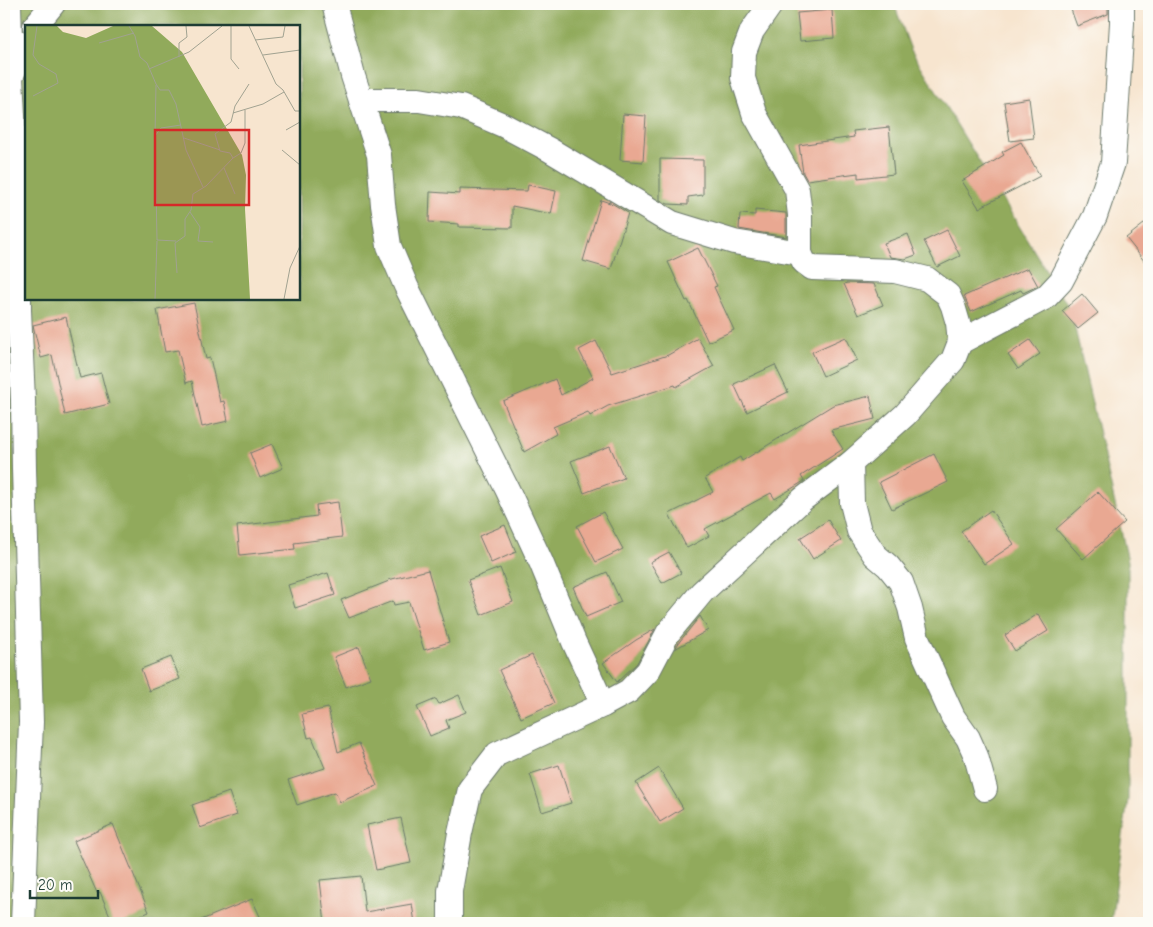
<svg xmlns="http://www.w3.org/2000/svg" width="1153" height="927" font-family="'Comic Neue',sans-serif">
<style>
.forest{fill:#91aa5b;stroke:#587448;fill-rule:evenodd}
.building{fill:#e9a892}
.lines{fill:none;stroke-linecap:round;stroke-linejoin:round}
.minor-casing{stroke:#6b786a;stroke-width:26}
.minor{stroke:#fff;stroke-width:24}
.inset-road{fill:none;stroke:#a1a291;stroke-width:1}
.view{fill:#d62828;fill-opacity:0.15;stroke:#d62828;stroke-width:2.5}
.inset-edge{fill:none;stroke:#1f3d34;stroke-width:2.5}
</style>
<rect width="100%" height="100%" fill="#fdfcf7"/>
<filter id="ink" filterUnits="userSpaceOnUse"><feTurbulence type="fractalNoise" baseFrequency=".02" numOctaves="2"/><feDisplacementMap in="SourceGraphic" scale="10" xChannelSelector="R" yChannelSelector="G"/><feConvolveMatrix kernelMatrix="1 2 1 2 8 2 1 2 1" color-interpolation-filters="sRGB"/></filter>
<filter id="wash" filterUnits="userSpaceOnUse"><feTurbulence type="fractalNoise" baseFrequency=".0096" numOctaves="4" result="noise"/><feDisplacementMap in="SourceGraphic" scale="20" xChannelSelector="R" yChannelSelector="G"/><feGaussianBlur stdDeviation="1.12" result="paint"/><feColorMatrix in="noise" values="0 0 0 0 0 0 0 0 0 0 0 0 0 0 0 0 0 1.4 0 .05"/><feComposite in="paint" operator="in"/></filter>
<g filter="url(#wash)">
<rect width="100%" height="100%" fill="#f7e5cf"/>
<path class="forest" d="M4 4H894L911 50 1071 311 1128 561V799L1111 923H4ZM26 26H299V299H26Z"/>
<g id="blocks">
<g class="building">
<path d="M1069 4H1108V14L1077 26Z"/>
<path d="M832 10 834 38 800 41 797 13Z"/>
<path d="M1029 98 1034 138 1010 141 1004 102Z"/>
<path d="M623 114 646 116 643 162 620 160Z"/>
<path d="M889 127 894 174 858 178V173L807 180 803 173 799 145 854 137 853 131Z"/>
<path d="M1021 142 1040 176 979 208 962 181 1004 155 1002 152Z"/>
<path d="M660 159 703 160V195L688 197V205L668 204 660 200Z"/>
<path d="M528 185 556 191 551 214 512 206V228L459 227V224L429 222 430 192 460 194V189L527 191Z"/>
<path d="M601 200 613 204 628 213 611 269 583 261Z"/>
<path d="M755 210 786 213V237L739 229 740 214 755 215Z"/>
<path d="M1149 220V267L1126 238Z"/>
<path d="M947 230 960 256 937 267 924 241Z"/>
<path d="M908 234 916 255 905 259 890 257 884 243Z"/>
<path d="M698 248 717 286 714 287 734 330 708 342 688 300 686 301 668 262Z"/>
<path d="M1028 268 1038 286 1023 293 1021 290 971 312 964 296Z"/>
<path d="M847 283 874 284 883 305 858 315 844 284Z"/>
<path d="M1082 294 1098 313 1078 329 1062 311Z"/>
<path d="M194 303 206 359 210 358 220 402 224 401 228 421 202 427 192 381 186 383 178 350 165 352 157 310Z"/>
<path d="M66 317 80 378 101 373 109 404 65 415 52 355 41 358 33 325Z"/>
<path d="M846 337 857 360 823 376 812 352Z"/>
<path d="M698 338 714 366 676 387 675 385 608 406 590 416 588 412 553 427 556 434 524 452 503 401 555 379 561 395 593 378 579 350 596 341 612 373 668 355Z"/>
<path d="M1030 340 1040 354 1018 369 1008 355Z"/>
<path d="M775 365 788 392 747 412 734 384Z"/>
<path d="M870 396 875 419 831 430 843 449 801 476 804 481 775 499 771 493 705 529 709 536 687 548 669 514 713 492 705 478 740 457 742 461 833 405Z"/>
<path d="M272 444 283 468 260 478 250 453Z"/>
<path d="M610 446 624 478 584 493 571 461Z"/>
<path d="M934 454 948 482 892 509 879 482Z"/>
<path d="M1098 492 1125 522 1083 559 1056 529Z"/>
<path d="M338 502 342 537 294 543 295 549 240 555 237 526 317 516 316 505Z"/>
<path d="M991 510 1014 544 984 564 961 531Z"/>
<path d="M603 512 623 549 596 562 577 526Z"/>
<path d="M828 520 841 541 813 559 800 538Z"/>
<path d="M505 525 516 552 491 563 479 536Z"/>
<path d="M669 552 681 573 662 583 650 562Z"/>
<path d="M500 568 513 602 481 615 468 580Z"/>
<path d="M428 570 449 642 424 650 409 602 394 605 393 601 349 618 341 600 389 581 388 580Z"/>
<path d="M607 572 621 602 586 617 573 587Z"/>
<path d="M328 573 335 595 295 608 288 585Z"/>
<path d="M1038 614 1048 631 1015 651 1005 635Z"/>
<path d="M700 616 708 630 675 649 680 641Z"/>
<path d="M655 629 637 663 617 682 603 663 636 640Z"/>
<path d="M359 647 371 678 346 687 334 657Z"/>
<path d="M532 655 554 703 521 718 499 670Z"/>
<path d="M171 657 180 679 149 691 141 669Z"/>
<path d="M459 695 466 712 446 720 449 728 430 736 417 707 436 699 439 704Z"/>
<path d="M328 708 338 752 359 743 377 786 340 802 335 792 297 805 288 780 325 768 312 737 308 738 302 714Z"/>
<path d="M559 765 571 803 542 812 530 774Z"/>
<path d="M659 768 683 808 660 822 636 783Z"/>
<path d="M229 792 237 815 200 828 192 805Z"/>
<path d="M401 818 411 863 376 870 367 825Z"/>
<path d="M113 824 149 912 122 923H113L100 892 97 893 74 841Z"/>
<path d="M361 876 365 912 412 904 415 923H325L320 880Z"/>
<path d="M252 899 263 923H194Z"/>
</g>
</g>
</g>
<g filter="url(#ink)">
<use href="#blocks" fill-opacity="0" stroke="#6b786a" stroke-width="1"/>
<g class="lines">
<g class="minor-casing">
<g id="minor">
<path d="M9 4 11 72"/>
<path d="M334 4 353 76 379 155 383 205 389 246 406 286 508 491 541 562 574 642 603 705"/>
<path d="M35 26 53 4"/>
<path d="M361 100H419L461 107 503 125 550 150 672 223 734 242 800 253"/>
<path d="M960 342 1046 297 1061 281 1095 216 1113 163 1122 23V4"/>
<path d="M851 463 852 503 859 531 875 555 888 566 901 582 910 608 917 638 953 717 968 738 976 756 985 789"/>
<path d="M23 923 31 722 24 469 23 400 19 310V231L11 77 26 43"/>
<path d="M450 923V891L460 833 470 789 497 754 603 705 629 691 648 671 668 633 702 592 803 499 851 463 905 415 953 360 960 342 958 323 953 306 948 295 927 279 895 271 812 268 804 262 800 253V215L797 190 754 113 743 78 744 52 752 31 771 4"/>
</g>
</g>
<use href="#minor" class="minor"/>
</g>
</g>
<g transform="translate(25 25)">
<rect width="275" height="275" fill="#f7e5cf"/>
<path d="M0 1H32L38 7 61 13 88 1H127L157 27 217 130 221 150 220 184 225 274H0Z" fill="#91aa5b"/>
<path class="inset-road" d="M104 1 110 11 115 32 122 38 131 59 135 65H144L151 79 161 125 178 162M206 1V34L214 44M224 1 251 59 258 65 270 86H275M230 15 258 12 260 1M74 18 109 8M238 30 275 25M154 32V18L162 12 161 1M124 44 164 27 197 1M8 71 33 58 31 49 14 39 8 30 12 1M208 88 238 79 259 67M261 105 275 97M130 110 131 60M159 113 195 125M257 125 275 140M208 133 216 128 220 118V85M199 143 210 169M165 187 175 202 173 216 188 217M151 216 132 215 130 111 136 103 156 100M152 248 150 218 160 211V194L166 185 168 169 181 161 208 133 205 128 195 126 190 109 206 97 210 81 224 59M130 274 132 216M259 274 265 243 275 221"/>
<path class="view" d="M130 105H224V180H130Z"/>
<rect width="275" height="275" class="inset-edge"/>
</g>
<rect width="1153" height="927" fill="none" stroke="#fdfcf7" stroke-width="20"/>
<path d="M30 890v8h68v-8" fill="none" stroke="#1f3d34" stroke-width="2.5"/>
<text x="38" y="890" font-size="15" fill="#1f3d34" stroke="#fdfcf7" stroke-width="4" paint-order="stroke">20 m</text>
</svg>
